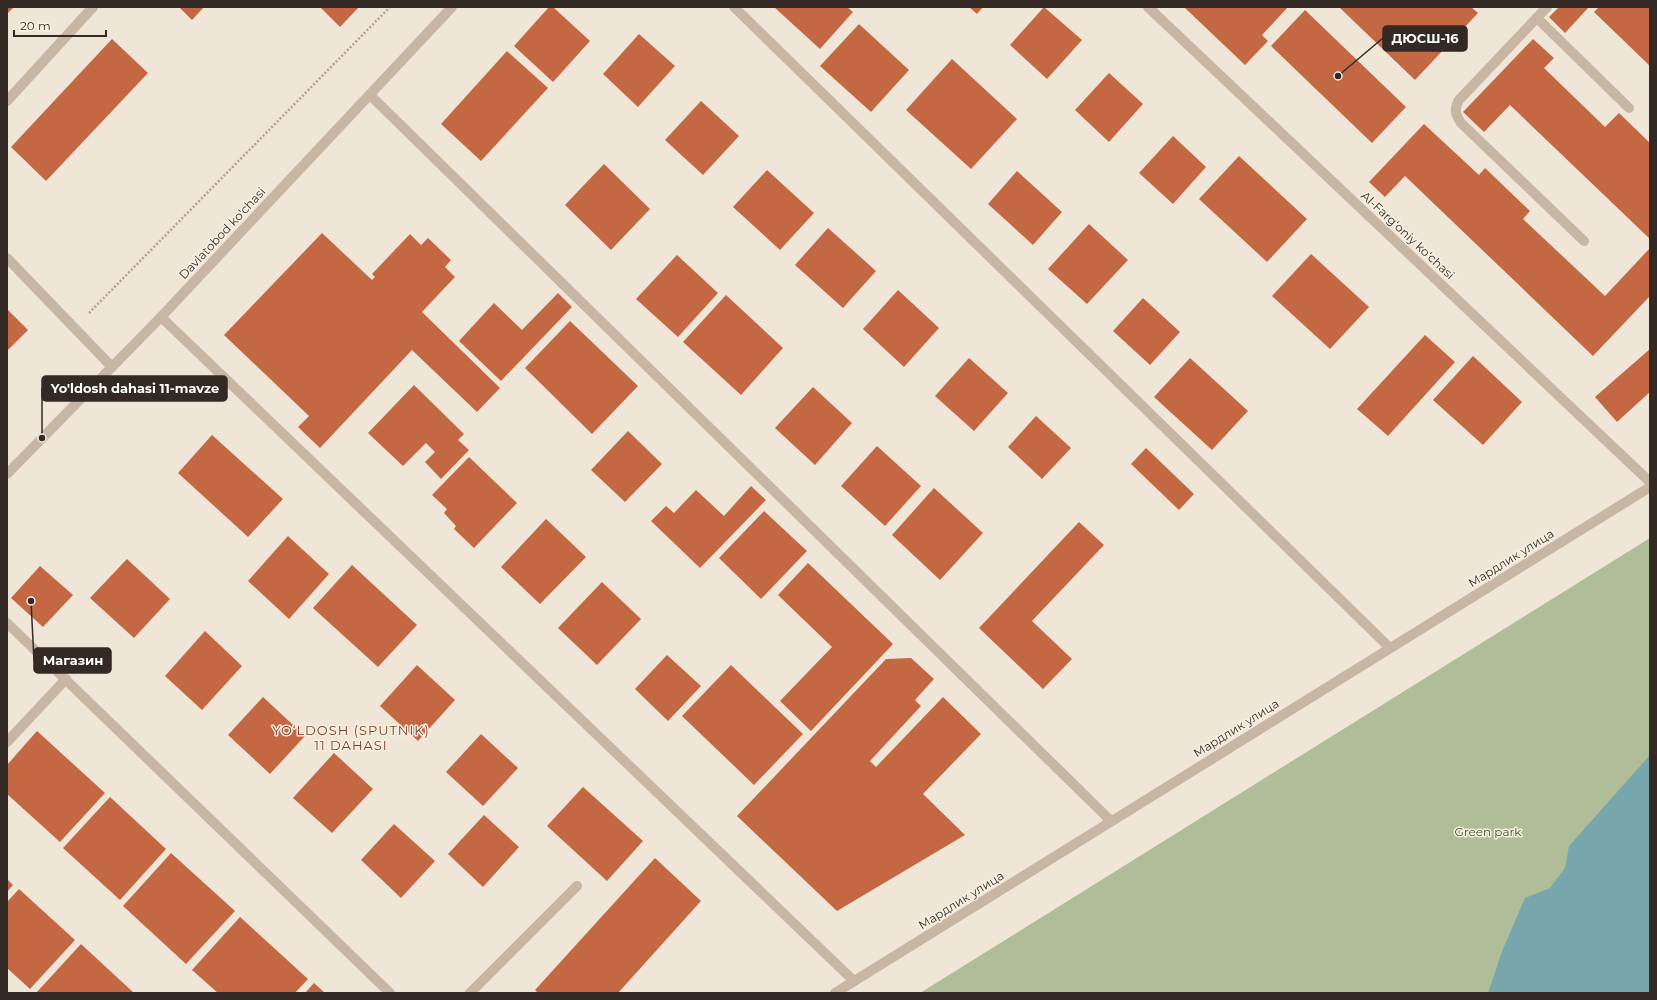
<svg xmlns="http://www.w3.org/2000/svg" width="1657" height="1000" font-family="Montserrat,sans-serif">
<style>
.green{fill:#afbe98}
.water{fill:#77a7ac}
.building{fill:#c36842}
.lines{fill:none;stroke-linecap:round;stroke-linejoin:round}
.path{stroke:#b3a08e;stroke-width:2.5;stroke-dasharray:2 2;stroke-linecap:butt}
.service{stroke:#c7b6a4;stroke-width:10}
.minor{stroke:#c7b6a4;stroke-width:10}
.tertiary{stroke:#c7b6a4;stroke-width:10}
.labels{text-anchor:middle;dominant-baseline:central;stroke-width:3;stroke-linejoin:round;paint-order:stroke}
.street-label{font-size:12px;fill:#332a25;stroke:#f8f0e3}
.park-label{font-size:12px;fill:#40512a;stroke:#f8f0e3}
.neighbourhood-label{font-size:13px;letter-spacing:1px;fill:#803c20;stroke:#f8f0e3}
.leader{fill:none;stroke:#332a25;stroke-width:1.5}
.callout-dot{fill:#332a25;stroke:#f8f0e3;stroke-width:1.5}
.callout{fill:#332a25;stroke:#332a25;stroke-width:1.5}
.callout-label{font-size:13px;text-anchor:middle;font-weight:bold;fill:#fff}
</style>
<rect width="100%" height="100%" fill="#f0e6d7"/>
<path class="green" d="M1650 538V993H920Z"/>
<path class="water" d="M1650 755V993H1488L1503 949 1525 898 1550 888 1565 868 1569 846Z"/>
<g class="building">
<path d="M7 7H14L7 14Z"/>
<path d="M179 7H204L192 20Z"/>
<path d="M320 7H359L340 27Z"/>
<path d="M549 7H553L590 41 553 82 514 46Z"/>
<path d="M774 7H847L853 12 820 49Z"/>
<path d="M969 7H983L977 14Z"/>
<path d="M1044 7 1082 40 1047 79 1010 45Z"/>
<path d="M1184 7H1288L1262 35 1268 41 1245 65Z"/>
<path d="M1339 7H1471L1478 13 1415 80Z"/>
<path d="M1559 7H1589L1565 33 1549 17Z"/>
<path d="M1599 7H1650V66L1594 12Z"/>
<path d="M1305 10 1406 107 1372 143 1271 46Z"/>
<path d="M859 24 909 70 871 112 820 66Z"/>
<path d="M639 34 675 66 638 107 603 74Z"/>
<path d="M112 39 148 73 46 181 11 147Z"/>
<path d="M1533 39 1554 58 1544 68 1605 127 1619 113 1650 143V239L1510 105 1484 132 1463 112Z"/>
<path d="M507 51 548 88 481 161 441 124Z"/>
<path d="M952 59 1017 119 971 169 906 110Z"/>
<path d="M1109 73 1143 104 1109 142 1075 110Z"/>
<path d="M701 101 739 136 703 175 665 140Z"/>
<path d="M1424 124 1479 175 1485 168 1530 211 1523 219 1605 296 1650 248V296L1593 356 1405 176 1385 197 1369 182Z"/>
<path d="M1173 136 1206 167 1173 204 1139 173Z"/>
<path d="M1239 156 1307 219 1267 262 1199 199Z"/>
<path d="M604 164 650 209 611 250 565 205Z"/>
<path d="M767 170 814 213 780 250 733 207Z"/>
<path d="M1017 171 1062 212 1033 245 988 204Z"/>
<path d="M1089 224 1128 260 1087 304 1048 269Z"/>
<path d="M828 228 876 271 843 308 795 265Z"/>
<path d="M322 233 372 280 375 277 372 274 410 234 421 245 428 238 451 260 445 267 455 277 422 312 500 388 477 412 412 350 320 448 298 427 309 416 224 335Z"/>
<path d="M1311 254 1369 307 1330 349 1272 296Z"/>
<path d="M677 255 718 293 678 337 636 299Z"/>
<path d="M898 290 939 328 904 367 863 329Z"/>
<path d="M558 293 572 307 501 381 459 341 494 303 522 330Z"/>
<path d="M726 295 783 348 741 395 683 342Z"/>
<path d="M1143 298 1180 332 1150 365 1113 331Z"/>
<path d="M7 309 28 330 7 351Z"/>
<path d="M570 321 638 386 592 434 525 368Z"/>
<path d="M1425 335 1455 362 1388 436 1357 409Z"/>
<path d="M1650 349V392L1617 422 1595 397Z"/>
<path d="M1473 356 1522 402 1483 445 1433 400Z"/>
<path d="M969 358 1008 393 974 431 935 396Z"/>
<path d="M1190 358 1248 411 1212 450 1154 397Z"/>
<path d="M414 385 464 434 458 440 469 450 441 479 425 462 435 452 426 443 403 466 368 433Z"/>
<path d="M813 387 852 423 815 465 775 428Z"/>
<path d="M1036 416 1071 448 1042 479 1008 447Z"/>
<path d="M628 431 662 464 625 502 591 470Z"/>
<path d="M212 435 283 499 248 537 178 473Z"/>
<path d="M877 446 921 486 885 526 841 486Z"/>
<path d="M1146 448 1194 494 1179 510 1131 464Z"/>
<path d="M469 457 517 503 474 548 454 529 456 526 444 513 447 509 432 495Z"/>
<path d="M751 486 766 500 700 568 651 521 666 506 674 513 696 490 724 516Z"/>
<path d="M934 488 983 533 940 580 892 535Z"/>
<path d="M764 511 807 551 761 599 719 558Z"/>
<path d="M546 519 586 557 540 604 501 567Z"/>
<path d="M1079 522 1104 545 1032 621 1072 659 1043 689 979 628Z"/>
<path d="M288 536 329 574 289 619 248 581Z"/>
<path d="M127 559 170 599 134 638 90 598Z"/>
<path d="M808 563 893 644 811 731 780 701 832 647 778 595Z"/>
<path d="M352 565 417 625 378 667 313 608Z"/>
<path d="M40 566 73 595 43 627 11 598Z"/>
<path d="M602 582 641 619 597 665 558 628Z"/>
<path d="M205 631 242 666 202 710 165 676Z"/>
<path d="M667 655 701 686 668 721 635 689Z"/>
<path d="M911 658 934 679 915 700 921 706 870 761 876 767 943 697 981 734 923 794 965 835 837 911 737 816 886 659Z"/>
<path d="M417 665 455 700 418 741 380 706Z"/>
<path d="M731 665 803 734 754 785 682 716Z"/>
<path d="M263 697 305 736 270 774 228 735Z"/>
<path d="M37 731 105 793 60 842 7 794V765Z"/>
<path d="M481 734 518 768 483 806 446 772Z"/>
<path d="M334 753 373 789 332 833 293 798Z"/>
<path d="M583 787 643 841 607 881 547 826Z"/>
<path d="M110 797 166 849 120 900 63 848Z"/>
<path d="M484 815 519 847 483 887 448 854Z"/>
<path d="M394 824 435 861 401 898 361 860Z"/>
<path d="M171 853 235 911 186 964 123 906Z"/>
<path d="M655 858 701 901 618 993H538L535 990Z"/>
<path d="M7 879 13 885 7 892Z"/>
<path d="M19 889 75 940 30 989 7 968V902Z"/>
<path d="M240 917 308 979 295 993H218L192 970Z"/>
<path d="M81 944 134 993H36Z"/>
<path d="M314 983 325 993H305Z"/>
</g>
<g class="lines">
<path class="path" d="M89 313 390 7"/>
<g class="service">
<path d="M1547 7 1459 100C1454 109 1455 114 1461 123L1584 241"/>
<path d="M1537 18 1629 108"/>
<path d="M7 742 66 679"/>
<path d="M470 993 577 886"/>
</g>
<g class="minor">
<path d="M734 7 1390 648"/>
<path d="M370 95 1111 821"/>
<path d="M7 101 93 7"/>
<path d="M7 258 112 367"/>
<path d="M161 317 854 981"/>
<path d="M7 623 390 993"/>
</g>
<g class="tertiary">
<path d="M1148 7 1650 482"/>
<path d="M7 474 161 317 452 7"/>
<path d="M835 993 1650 487"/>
</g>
</g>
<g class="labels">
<g class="street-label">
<text transform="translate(222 233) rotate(-47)">Davlatobod ko'chasi</text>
<text transform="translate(1408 235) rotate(43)">Al-Farg‘oniy ko‘chasi</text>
<text transform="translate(1511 558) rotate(-32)">Мардлик улица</text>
<text transform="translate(1236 728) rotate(-32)">Мардлик улица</text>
<text transform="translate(961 900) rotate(-32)">Мардлик улица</text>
</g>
<g class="park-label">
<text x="1488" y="831">Green park</text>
</g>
<g class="neighbourhood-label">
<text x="351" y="730">YO‘LDOSH (SPUTNIK)<tspan x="351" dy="15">11 DAHASI</tspan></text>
</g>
</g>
<path class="leader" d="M1338 76L1383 38M42 438L42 388M31 601L34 661"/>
<g class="callout-dot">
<circle cx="1338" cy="76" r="4"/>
<circle cx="42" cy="438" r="4"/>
<circle cx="31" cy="601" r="4"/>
</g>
<g class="callout">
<rect x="1383" y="26" width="84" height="25" rx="4"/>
<rect x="42" y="376" width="185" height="25" rx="4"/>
<rect x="34" y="648" width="77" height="25" rx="4"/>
</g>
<g class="callout-label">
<text x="1425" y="43">ДЮСШ-16</text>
<text x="135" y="393">Yo'ldosh dahasi 11-mavze</text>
<text x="73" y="665">Магазин</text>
</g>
<rect width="1657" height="1000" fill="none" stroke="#332a25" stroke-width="16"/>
<path d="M14 30v6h92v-6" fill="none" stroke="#332a25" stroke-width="2"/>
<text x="20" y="30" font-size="12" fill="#332a25" stroke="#f8f0e3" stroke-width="3" paint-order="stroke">20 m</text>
</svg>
